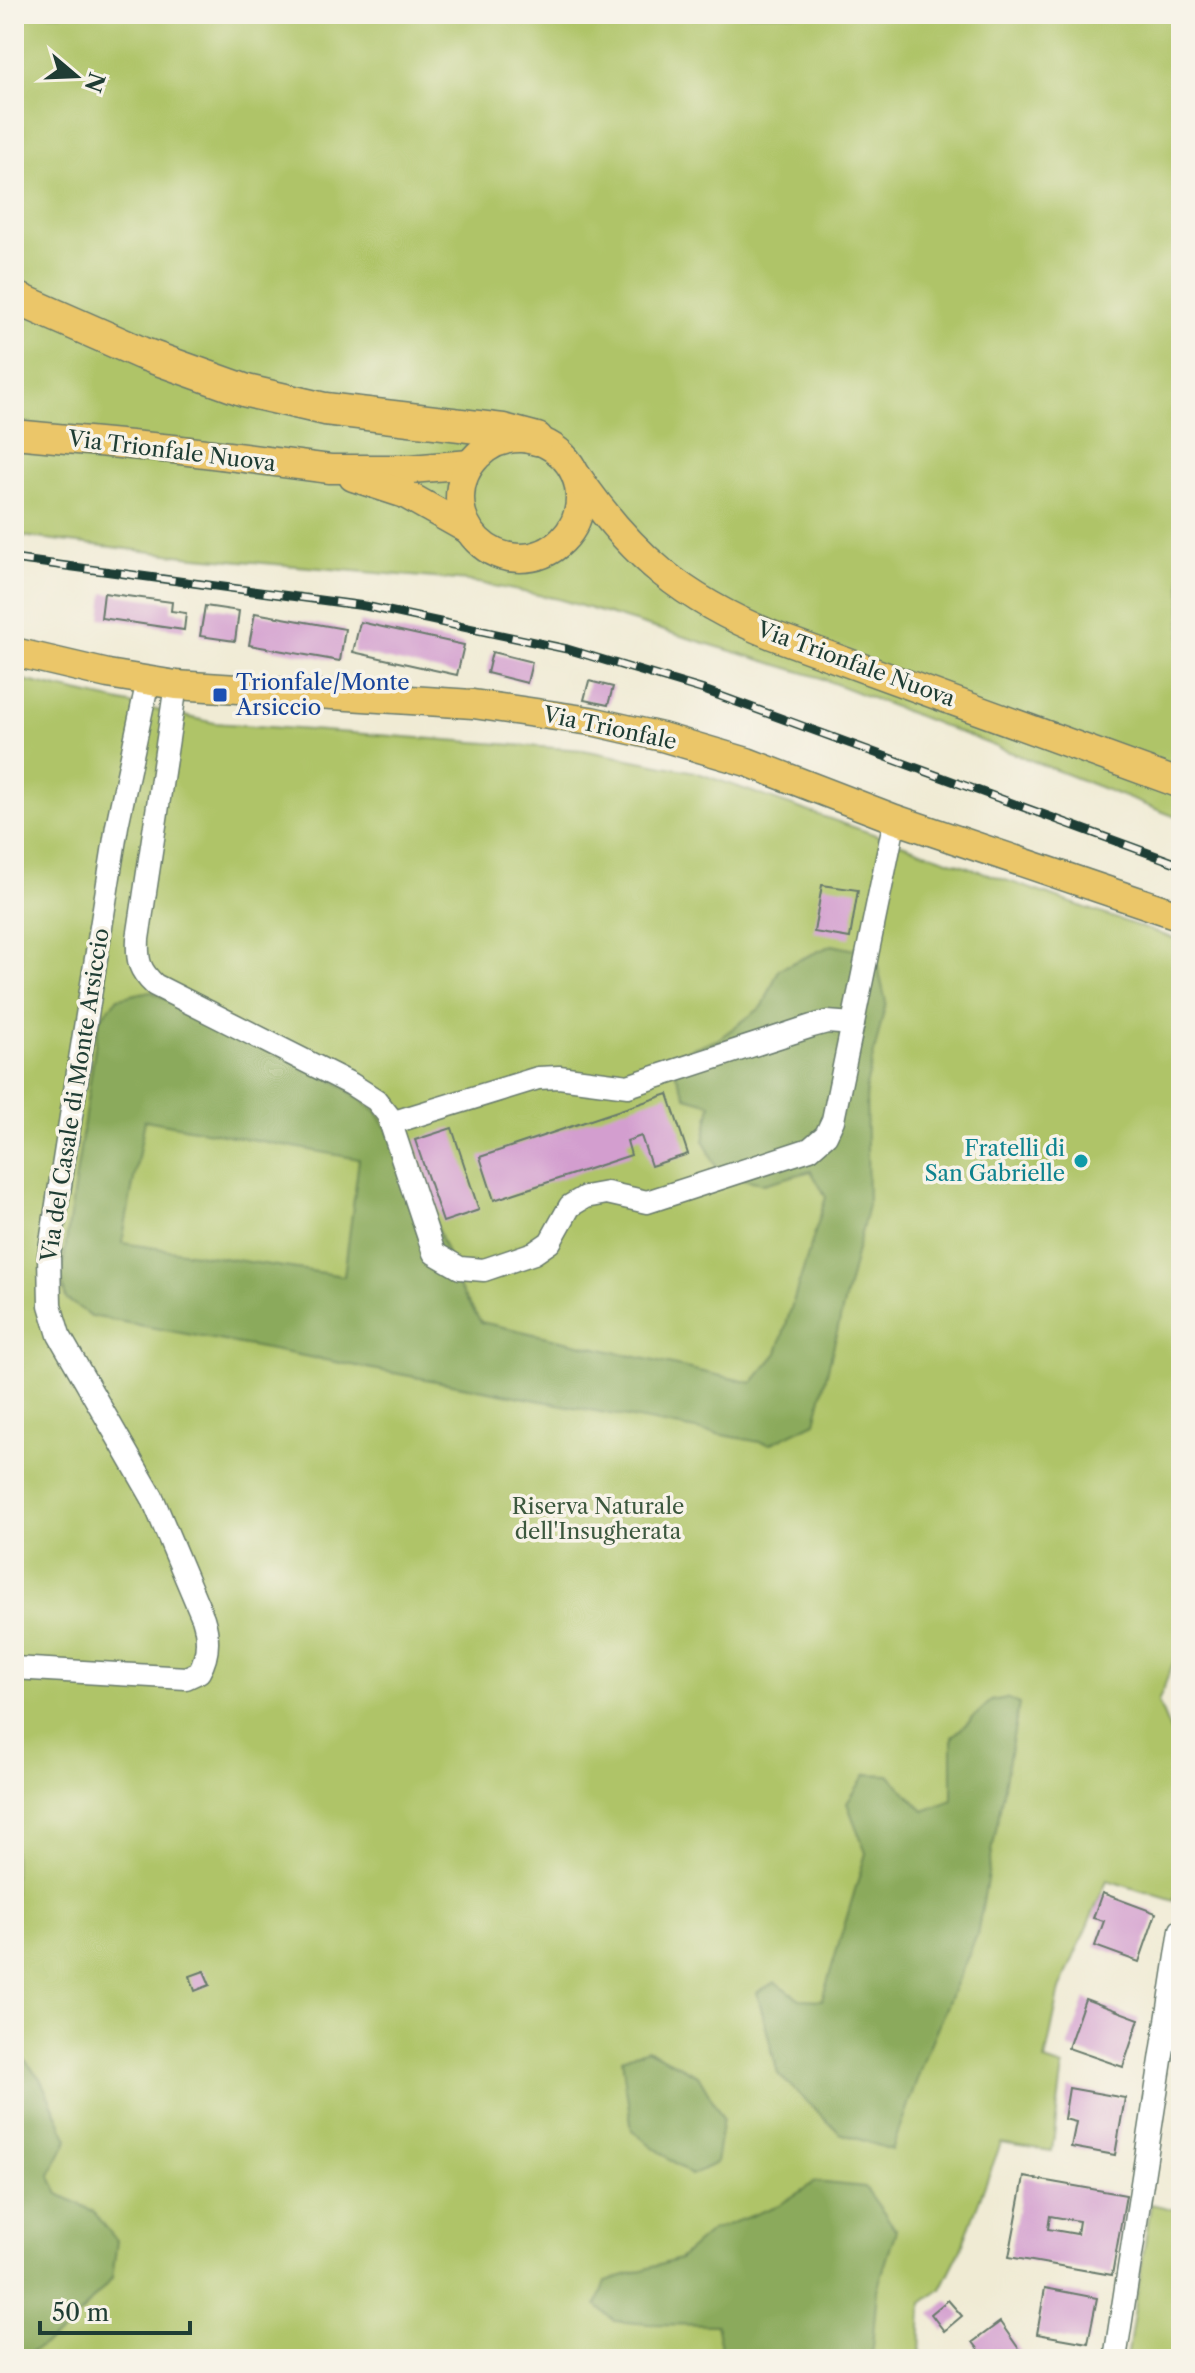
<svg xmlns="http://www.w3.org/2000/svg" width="1195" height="2373" font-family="'Libre Caslon Text',serif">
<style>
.green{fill:#afc468;stroke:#67804e;stroke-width:2}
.forest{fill:#8baa5c;stroke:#557448;stroke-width:2;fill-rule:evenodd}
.building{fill:#d39ecf;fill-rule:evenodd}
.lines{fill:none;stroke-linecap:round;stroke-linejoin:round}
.minor-casing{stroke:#687a6c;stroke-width:25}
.major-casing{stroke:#687a6c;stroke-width:31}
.highway-casing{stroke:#687a6c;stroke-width:35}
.minor{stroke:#fff;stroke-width:22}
.major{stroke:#ebc669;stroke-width:28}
.highway{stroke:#ebc669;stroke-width:32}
.rail-casing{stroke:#1f3d34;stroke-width:9}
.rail{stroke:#f7f3e8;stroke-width:6;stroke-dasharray:18;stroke-linecap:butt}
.transit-dot{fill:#1a4fb4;stroke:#f7f3e8;stroke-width:3}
.culture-dot{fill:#0f9aa8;stroke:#f7f3e8;stroke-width:3}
.labels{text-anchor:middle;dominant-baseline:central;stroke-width:7;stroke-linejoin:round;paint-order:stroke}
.street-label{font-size:22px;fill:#1f3d34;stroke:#f7f3e8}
.transit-label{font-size:22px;fill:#164399;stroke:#f7f3e8;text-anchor:start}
.culture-label{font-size:22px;fill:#0d838f;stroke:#f7f3e8;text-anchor:end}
.park-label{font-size:22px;fill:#3c583e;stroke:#f7f3e8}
</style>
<rect width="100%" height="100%" fill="#f7f3e8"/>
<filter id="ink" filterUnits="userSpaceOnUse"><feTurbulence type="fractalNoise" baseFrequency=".0125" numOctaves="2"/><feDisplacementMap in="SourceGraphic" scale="16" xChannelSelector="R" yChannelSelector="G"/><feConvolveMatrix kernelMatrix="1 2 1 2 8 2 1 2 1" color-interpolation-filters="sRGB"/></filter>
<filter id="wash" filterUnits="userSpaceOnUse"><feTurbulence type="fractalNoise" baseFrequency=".006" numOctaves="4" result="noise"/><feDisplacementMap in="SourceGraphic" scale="32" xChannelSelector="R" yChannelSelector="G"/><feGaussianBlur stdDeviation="1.8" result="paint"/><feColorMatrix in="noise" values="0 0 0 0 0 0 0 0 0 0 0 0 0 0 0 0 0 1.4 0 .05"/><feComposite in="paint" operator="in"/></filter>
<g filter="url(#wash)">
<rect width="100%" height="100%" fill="#f0ebd4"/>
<g class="green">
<path d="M14 14H1181V819L818 677 558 599 468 581 185 556 14 535Z"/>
<path d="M14 678 215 723 583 750 695 772 1181 941V1643L1158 1702 1171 1733 1181 1724V1867L1174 1901 1107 1880 1060 1989 1045 2061 1063 2067 1052 2151 1001 2143 960 2251 941 2289 922 2303 920 2359H14Z"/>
<path d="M1151 2204 1181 2211V2359H1127Z"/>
</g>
<g class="forest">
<path d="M832 945 875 954 886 1002 866 1087 868 1205 815 1422 770 1444 91 1316 66 1299 61 1277 99 1020 118 998 150 991 338 1083 377 1112 421 1186 461 1291 481 1322 752 1383 777 1353 826 1197 811 1171 764 1184 719 1173 704 1141 711 1104 686 1097 668 1056 717 1040 763 1006 779 969ZM145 1120 359 1159 344 1276 122 1243Z"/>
<path d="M1007 1698 1019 1704 977 1935 926 2054 892 2150 840 2133 778 2074 757 1992 776 1982 800 1999 822 2000 866 1853 847 1803 866 1774 889 1775 924 1811 952 1800V1737L991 1701Z"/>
<path d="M14 2047 40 2078 68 2139 50 2175 59 2194 93 2211 117 2241 112 2278 66 2331 19 2359H14Z"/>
<path d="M647 2049 698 2075 723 2118 716 2163 691 2175 632 2131 622 2059Z"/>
<path d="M815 2182 865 2187 896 2230 877 2290 871 2359H711L721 2346 716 2325 649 2324 614 2321 597 2306 606 2281 679 2259 711 2231 779 2205Z"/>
</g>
<g id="blocks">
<g class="building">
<path d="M104 593 172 602 171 611 186 613 184 630 101 618Z"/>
<path d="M205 606 239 611 235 641 200 636Z"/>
<path d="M255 613 345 629 340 661 249 645Z"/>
<path d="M360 622 464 645 457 675 353 652Z"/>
<path d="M492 652 532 662 527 683 487 673Z"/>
<path d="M589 681 613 687 608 705 584 700Z"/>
<path d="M822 885 858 890 850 938 814 932Z"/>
<path d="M668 1094 688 1154 651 1166 641 1136 627 1141 631 1155 494 1200 480 1157Z"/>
<path d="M452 1128 479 1210 443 1222 415 1140Z"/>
<path d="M1102 1893 1156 1913 1139 1962 1095 1946 1104 1921 1093 1918Z"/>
<path d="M204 1971 210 1985 195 1991 190 1976Z"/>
<path d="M1085 1999 1139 2019 1123 2067 1068 2048Z"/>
<path d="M1069 2088 1125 2098 1115 2155 1071 2147 1076 2122 1064 2119Z"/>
<path d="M1024 2177 1126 2195 1112 2275 1009 2257ZM1050 2216 1079 2221 1077 2234 1048 2229Z"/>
<path d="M1045 2288 1097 2298 1088 2343 1037 2334Z"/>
<path d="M948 2300 962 2316 944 2331 931 2314Z"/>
<path d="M1000 2322 1026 2359H986L973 2342Z"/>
</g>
</g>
</g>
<g filter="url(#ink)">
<use href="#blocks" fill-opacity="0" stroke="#687a6c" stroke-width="2"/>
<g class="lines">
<g class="minor-casing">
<g id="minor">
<path d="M176 685 138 939C137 961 139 970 155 985L351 1084 376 1100 388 1115 434 1253 460 1268 484 1270 534 1253 550 1242 570 1206 585 1197 607 1193 647 1202 810 1149 826 1135 833 1120 895 819"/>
<path d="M391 1123 538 1078 559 1077 628 1086 812 1026 827 1022 853 1024"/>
<path d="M14 1668 186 1678 199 1672C209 1655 209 1637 203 1618L152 1497 59 1335 50 1305 49 1255 117 826 148 680"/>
<path d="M1115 2359 1181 1930"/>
</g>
</g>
<g class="major-casing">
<g id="major">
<path d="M14 434 173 449 330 469H411L470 464"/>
<circle cx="520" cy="498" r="60"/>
<path d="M577 476C631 555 683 599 772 635L1181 784"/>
<path d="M353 477 405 494 469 530"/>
<path d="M14 652 108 674 176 685 473 704 591 721 662 737 747 762 895 819 1181 916"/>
</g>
</g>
<g class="highway-casing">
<path id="highway" d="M14 297 141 353 247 391 325 409 503 430 537 439"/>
</g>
<use href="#minor" class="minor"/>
<use href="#major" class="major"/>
<use href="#highway" class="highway"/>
<g class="rail-casing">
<path id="rail" d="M14 559 365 606 567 649 704 690 1181 865"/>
</g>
<use href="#rail" class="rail"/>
</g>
</g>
<rect class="transit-dot" x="212" y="687" width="16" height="16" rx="4"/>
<circle class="culture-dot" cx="1081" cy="1161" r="8"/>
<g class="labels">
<g class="street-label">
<text transform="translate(172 451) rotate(7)">Via Trionfale Nuova</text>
<text transform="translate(856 664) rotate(20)">Via Trionfale Nuova</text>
<text transform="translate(610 728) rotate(12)">Via Trionfale</text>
<text transform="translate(75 1095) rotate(-81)">Via del Casale di Monte Arsiccio</text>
</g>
<g class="transit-label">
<text x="236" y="682">Trionfale/Monte<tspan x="236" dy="25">Arsiccio</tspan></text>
</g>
<g class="culture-label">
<text x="1065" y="1148">Fratelli di<tspan x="1065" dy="25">San Gabrielle</tspan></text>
</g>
<g class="park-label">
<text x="598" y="1506">Riserva Naturale<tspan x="598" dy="25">dell'Insugherata</tspan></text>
</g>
</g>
<rect width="1195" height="2373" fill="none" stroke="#f7f3e8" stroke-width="48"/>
<g transform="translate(76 76) rotate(109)" stroke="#f7f3e8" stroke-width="6" paint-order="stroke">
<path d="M0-6L14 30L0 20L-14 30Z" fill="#1f3d34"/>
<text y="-12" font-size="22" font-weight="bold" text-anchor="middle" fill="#1f3d34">N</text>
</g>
<path d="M40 2321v12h150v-12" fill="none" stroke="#1f3d34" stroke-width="4"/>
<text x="52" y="2321" font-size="24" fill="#1f3d34" stroke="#f7f3e8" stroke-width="6" paint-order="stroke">50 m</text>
</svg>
